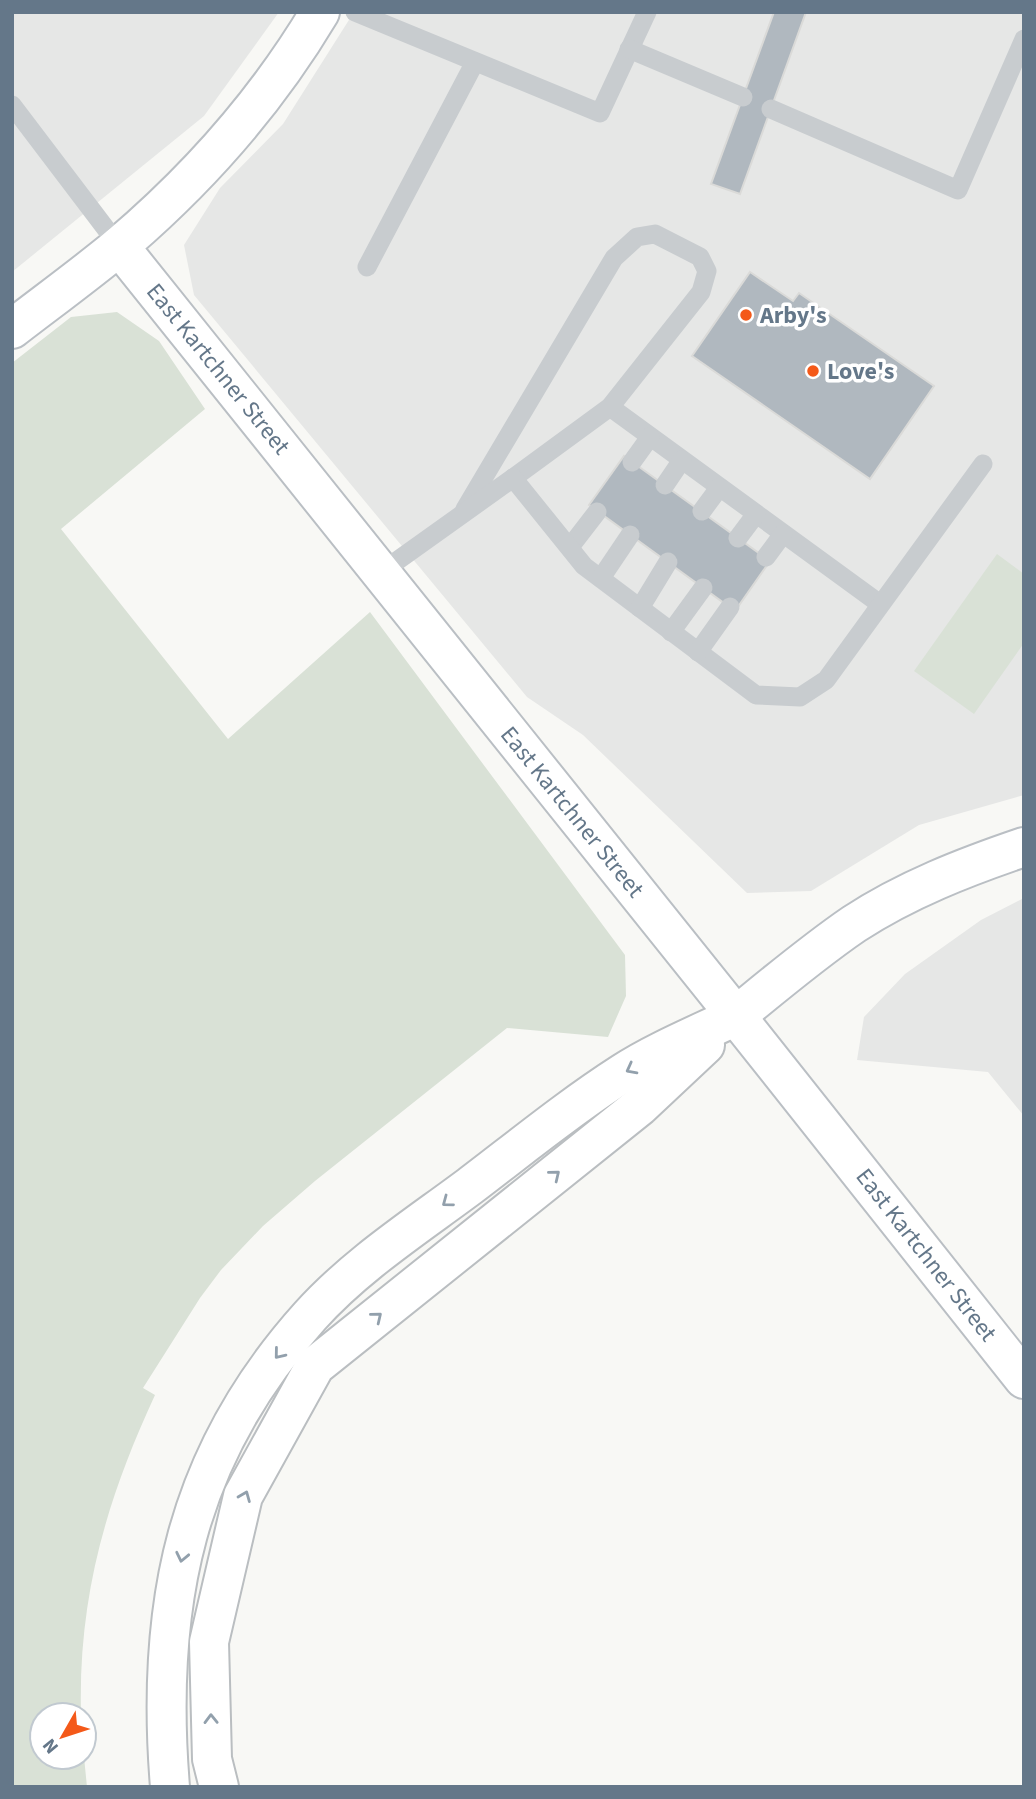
<svg xmlns="http://www.w3.org/2000/svg" width="1036" height="1799" font-family="'Source Sans 3',sans-serif">
<style>
.built{fill:#e6e7e6}
.green{fill:#d9e1d6}
.building{fill:#b0b8bf;stroke:#dadad8;stroke-width:2}
.lines{fill:none;stroke-linecap:round;stroke-linejoin:round}
.secondary-casing{stroke:#babfc4;stroke-width:42}
.highway-casing{stroke:#babec1;stroke-width:42}
.lane{stroke:#c8cccf;stroke-width:19}
.secondary{stroke:#fff;stroke-width:38}
.highway{stroke:#fff;stroke-width:38}
.oneway{stroke:#92a0ac}
.poi-dot{fill:#f45919;stroke:#fff;stroke-width:2.5}
.labels{text-anchor:middle;dominant-baseline:central;stroke-width:7;stroke-linejoin:round;paint-order:stroke}
.poi-label{font-size:24px;font-weight:bold;fill:#647789;stroke:#fff;text-anchor:start}
.street-label{font-size:24px;fill:#647789;stroke:#fff}
</style>
<rect width="100%" height="100%" fill="#f8f8f5"/>
<g class="built">
<path d="M12 12H279L204 116 12 272Z"/>
<path d="M354 12H1024V795L919 825 811 891 747 893 583 735 527 697 194 295 184 245 220 188 283 124Z"/>
<path d="M1024 898V1116L988 1072 857 1060 864 1017 905 974 981 920Z"/>
</g>
<g class="green">
<path d="M117 312 159 341 205 409 61 529 228 739 370 612 625 955 626 996 608 1037 507 1028 315 1181 263 1226 221 1270 200 1298 143 1388 155 1395C106 1501 78 1597 81 1715H42V1757H84L87 1787H12V363L71 317Z"/>
<path d="M997 554 1024 574V643L974 714 914 671Z"/>
</g>
<g class="building">
<path d="M774 12H806L740 194 711 184Z"/>
<path d="M750 272 793 301 799 293 934 386 870 479 692 356Z"/>
<path d="M624 456 770 561 735 611 589 505Z"/>
</g>
<g class="lines">
<g class="secondary-casing">
<g id="secondary">
<path d="M119 246 736 1016 1024 1379"/>
<path d="M12 329C47 302 84 275 118 247 197 180 267 101 320 12"/>
<path d="M736 1016C775 984 813 952 854 924 906 890 965 867 1024 847"/>
</g>
</g>
<g class="highway-casing">
<g id="highway">
<path d="M170 1787C155 1605 185 1455 310 1316 356 1265 415 1227 470 1186 520 1148 570 1107 623 1073 655 1052 701 1033 736 1016"/>
<path d="M219 1787 212 1759 209 1642 243 1496 315 1366 640 1106 705 1045"/>
</g>
</g>
<g class="lane">
<path d="M355 12 600 113 647 12"/>
<path d="M629 49 743 97"/>
<path d="M12 105 119 246"/>
<path d="M771 109 958 190 1024 39"/>
<path d="M367 267 475 62"/>
<path d="M610 407 880 604"/>
<path d="M632 462 650 437"/>
<path d="M665 485 682 460"/>
<path d="M465 509 614 258 637 237 655 234 700 257 707 271 701 292 610 407 513 478"/>
<path d="M702 511 719 488"/>
<path d="M738 538 756 514"/>
<path d="M570 547 597 512"/>
<path d="M766 557 783 534"/>
<path d="M380 573 513 478 584 566 756 695 800 697 826 680 983 464"/>
<path d="M601 578 630 535"/>
<path d="M640 608 668 562"/>
<path d="M671 632 703 588"/>
<path d="M698 652 730 607"/>
</g>
<use href="#secondary" class="secondary"/>
<use href="#highway" class="highway"/>
</g>
<defs><path id="oneway-chevron" d="M-2-3.5L2.5 0L-2 3.5" fill="none" stroke-width="1.6" stroke-linecap="round" stroke-linejoin="round" transform="scale(1.75)"/></defs>
<g class="oneway">
<use href="#oneway-chevron" transform="translate(631 1069) rotate(152)"/>
<use href="#oneway-chevron" transform="translate(555 1175) rotate(-39)"/>
<use href="#oneway-chevron" transform="translate(447 1202) rotate(143)"/>
<use href="#oneway-chevron" transform="translate(377 1317) rotate(-39)"/>
<use href="#oneway-chevron" transform="translate(279 1354) rotate(129)"/>
<use href="#oneway-chevron" transform="translate(245 1496) rotate(-68)"/>
<use href="#oneway-chevron" transform="translate(182 1557) rotate(102)"/>
<use href="#oneway-chevron" transform="translate(211 1719) rotate(-91)"/>
</g>
<g class="poi-dot">
<circle cx="746" cy="315" r="7"/>
<circle cx="813" cy="371" r="7"/>
</g>
<g class="labels">
<g class="poi-label">
<text x="760" y="315">Arby's</text>
<text x="827" y="371">Love's</text>
</g>
<g class="street-label">
<text transform="translate(218 369) rotate(51)">East Kartchner Street</text>
<text transform="translate(572 812) rotate(51)">East Kartchner Street</text>
<text transform="translate(926 1255) rotate(52)">East Kartchner Street</text>
</g>
</g>
<rect width="1036" height="1799" fill="none" stroke="#647789" stroke-width="28"/>
<g transform="translate(63 1736) rotate(231)"><circle r="33" fill="#ffffff" stroke="#c1c9d0" stroke-width="2"/>
<path d="M0-5L12 26L0 18L-12 26Z" fill="#f45919"/>
<text y="-10" font-size="19" font-weight="bold" text-anchor="middle" fill="#647789">N</text>
</g>
</svg>
